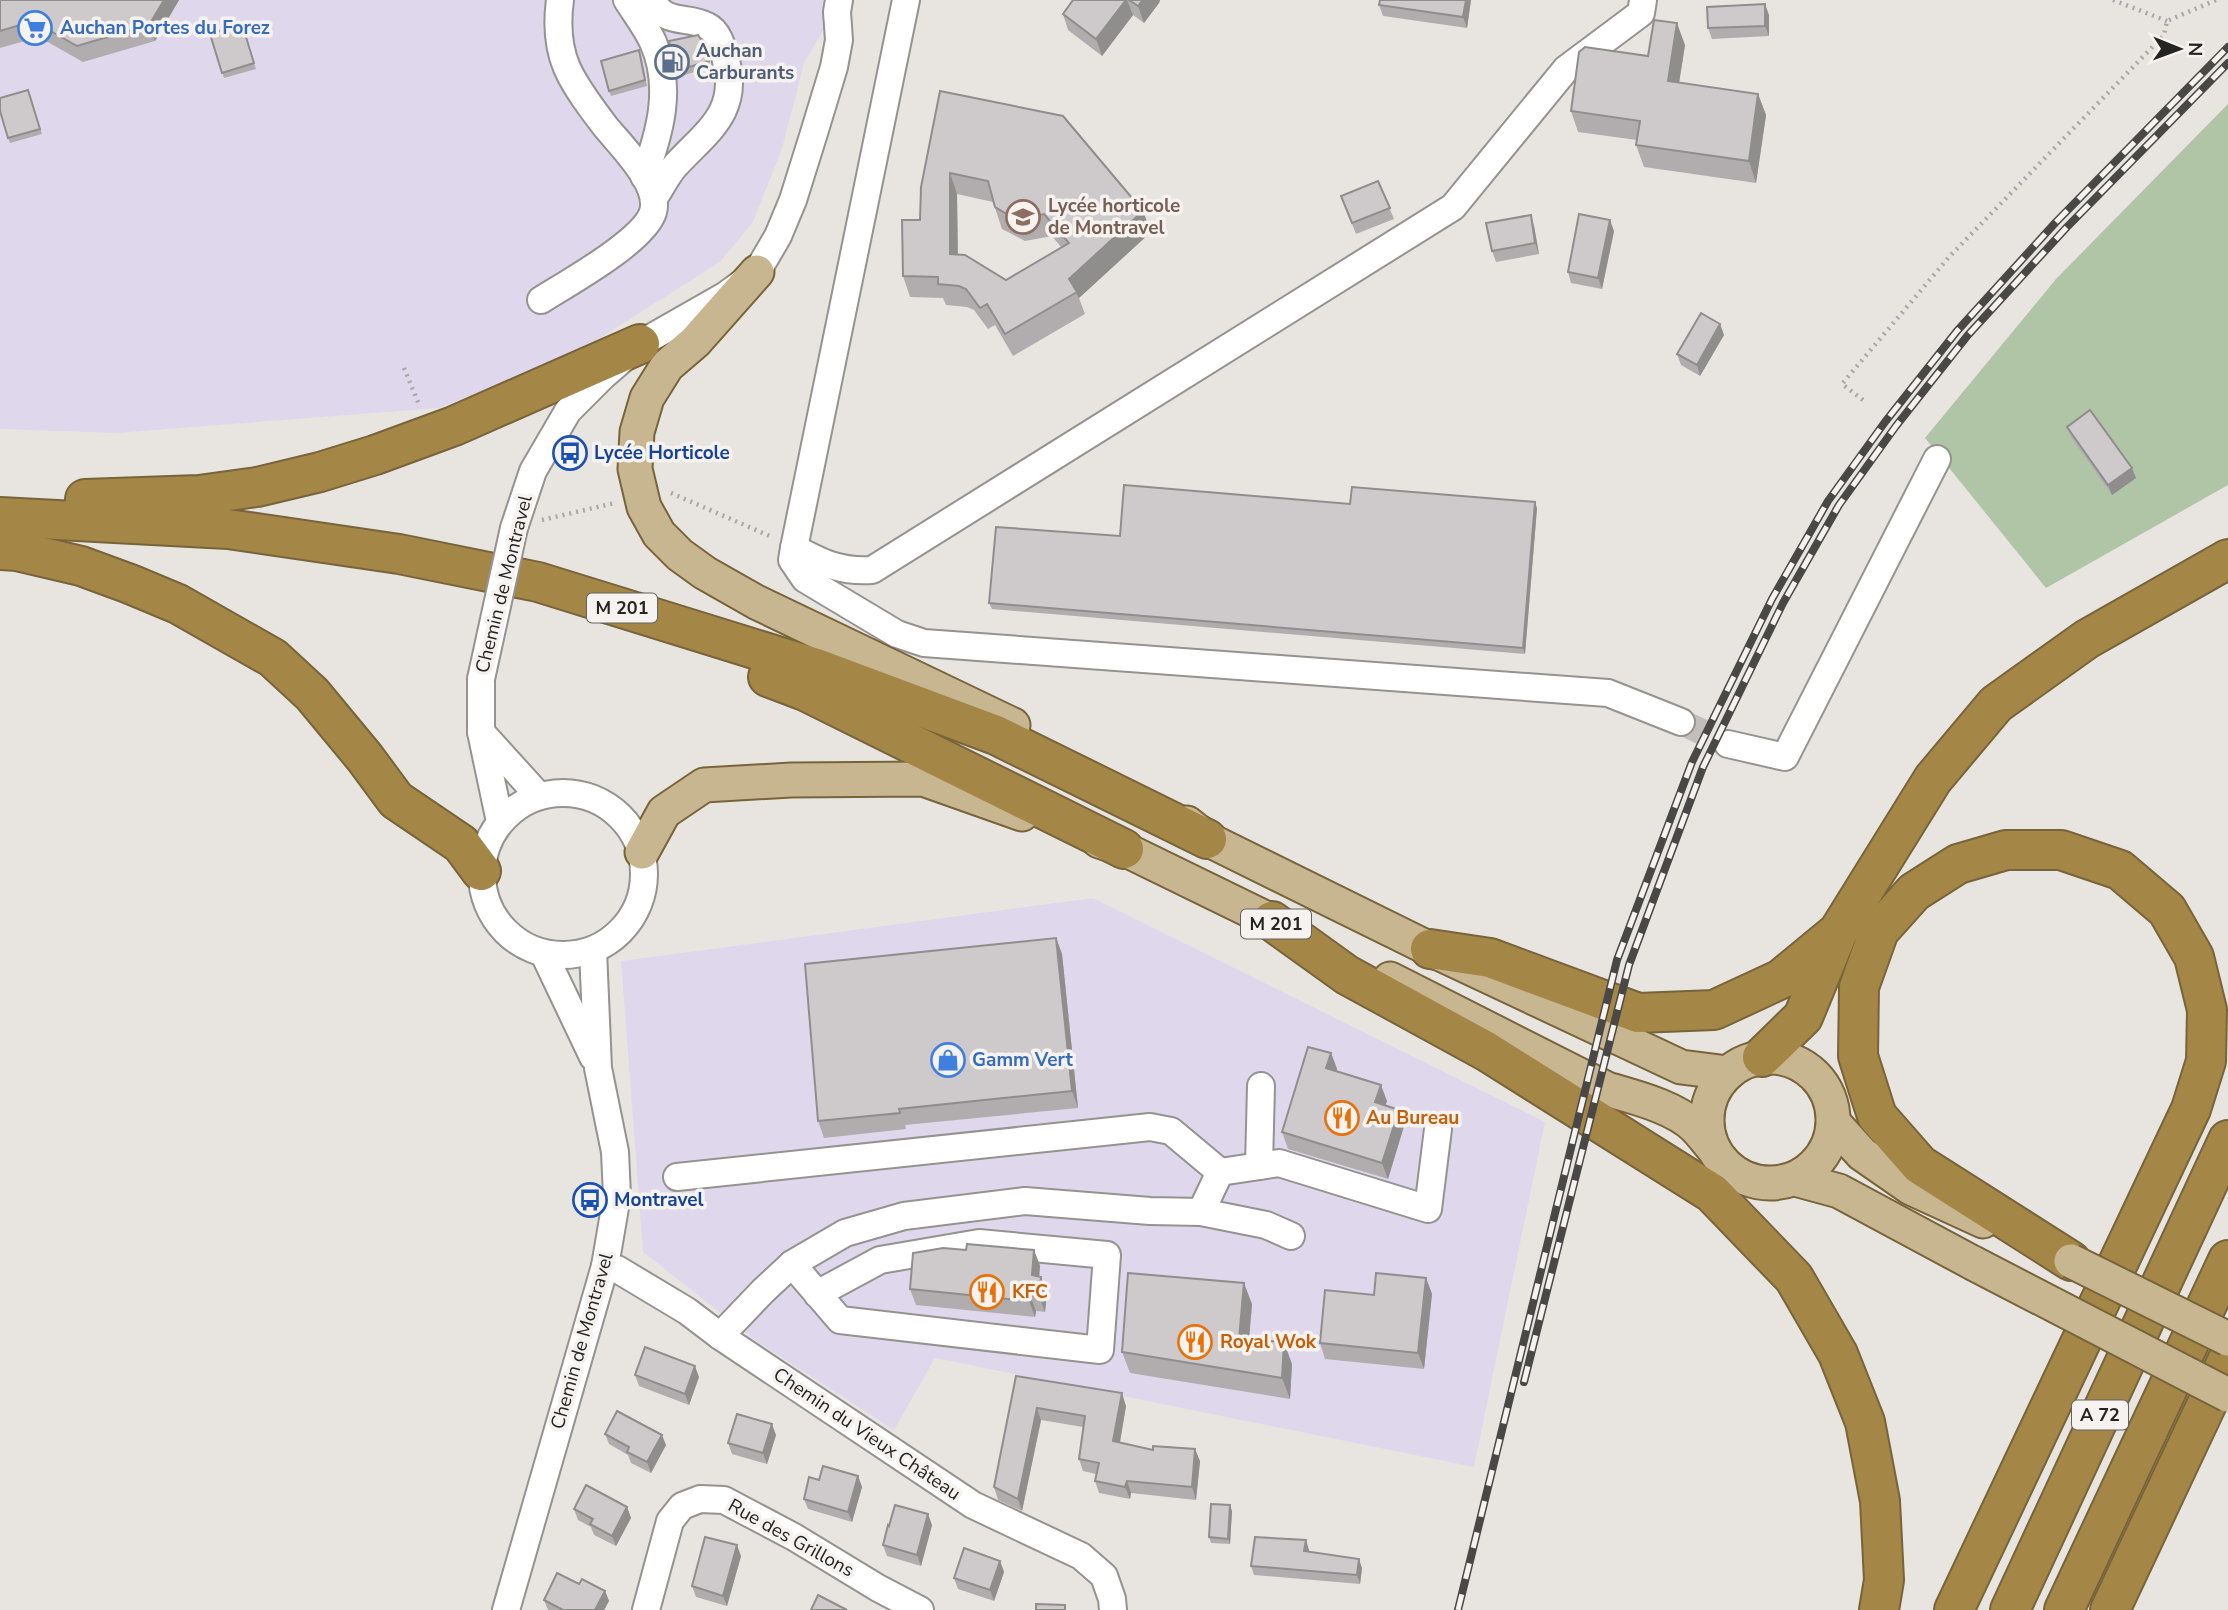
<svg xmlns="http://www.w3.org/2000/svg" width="2228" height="1610" font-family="'Nunito Sans',sans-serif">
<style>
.commercial{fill:#dfd8ed}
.pitch{fill:#b0c4a6}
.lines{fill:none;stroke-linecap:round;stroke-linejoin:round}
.minor-tunnel{stroke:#c1bebb;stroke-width:26;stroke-dasharray:26 13;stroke-linecap:butt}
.minor-casing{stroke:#95928f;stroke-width:30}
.major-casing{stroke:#78643a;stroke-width:37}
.highway-casing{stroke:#78643a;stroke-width:42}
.path{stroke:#aaa7a4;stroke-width:4.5;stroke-dasharray:2 5;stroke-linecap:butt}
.minor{stroke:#fff;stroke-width:26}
.major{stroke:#c8b690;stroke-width:33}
.highway{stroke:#a48646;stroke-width:38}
.rail-casing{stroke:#4a4846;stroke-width:8}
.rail{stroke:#f5f2ef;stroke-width:5;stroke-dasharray:16;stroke-linecap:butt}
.minor-bridge-casing{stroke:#95928f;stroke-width:30;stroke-linecap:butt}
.major-bridge-casing{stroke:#78643a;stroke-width:37;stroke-linecap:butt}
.minor-bridge{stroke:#fff;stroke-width:26}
.major-bridge{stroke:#c8b690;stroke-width:33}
.wall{fill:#b1adae;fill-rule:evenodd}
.shaded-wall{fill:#908d8d}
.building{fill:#cec9ca;stroke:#908d8d;stroke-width:2;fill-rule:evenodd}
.labels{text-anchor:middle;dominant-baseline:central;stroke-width:7;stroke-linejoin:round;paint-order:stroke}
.shield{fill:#f5f2ef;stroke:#646260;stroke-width:2}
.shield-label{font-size:18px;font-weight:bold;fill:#262423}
.shop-label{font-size:19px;font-weight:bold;fill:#366cbe;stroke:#f5f2ef;text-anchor:start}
.service-label{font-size:19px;font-weight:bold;fill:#4e5e75;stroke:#f5f2ef;text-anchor:start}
.education-label{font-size:19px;font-weight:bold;fill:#785e54;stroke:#f5f2ef;text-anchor:start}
.transit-label{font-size:19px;font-weight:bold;fill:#164399;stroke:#f5f2ef;text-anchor:start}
.street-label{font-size:19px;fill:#262423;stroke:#f5f2ef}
.food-label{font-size:19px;font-weight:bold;fill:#c56008;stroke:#f5f2ef;text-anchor:start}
</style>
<rect width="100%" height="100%" fill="#e8e5e1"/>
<g class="commercial">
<path d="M0 0H841L804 63 782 149 753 222 720 262 578 352 439 408 116 433 0 429Z"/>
<path d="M1093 898 1545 1122 1474 1467 935 1358 894 1430 756 1341 643 1252 621 961Z"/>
</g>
<path class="pitch" d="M2228 104V485L2046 588 1925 438 2056 279Z"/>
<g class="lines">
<path class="minor-tunnel" d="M1681 722 1728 744"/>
<g class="minor-casing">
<g id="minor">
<path d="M627 0C636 14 646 27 653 42 673 87 660 133 644 176"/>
<path d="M652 0C665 26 686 15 707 26 718 31 722 46 725 57 741 112 707 131 675 166 667 175 661 188 654 198"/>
<path d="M906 0 794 548 792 560 805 579 897 634 924 643 1608 693 1681 722"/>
<path d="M541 300C568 283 644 241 653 212 661 184 621 146 605 126 592 109 576 88 567 68 558 47 557 22 560 0"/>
<path d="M514 528 533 471 568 411 602 377 640 344 726 295 757 272 778 236 793 200 814 133 834 67 839 40 837 12 839 0"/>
<path d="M794 548C822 563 840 572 872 570L1453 207 1566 69 1641 13 1643 0"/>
<path d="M481 679V732L500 822"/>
<path d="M481 732 539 796"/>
<path d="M1728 744 1785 757 1937 459"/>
<circle cx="563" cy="874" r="81"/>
<path d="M544 954 593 1057"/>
<path d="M1259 1166 1261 1086"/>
<path d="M1220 1172 1279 1163 1428 1209 1438 1129"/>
<path d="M677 1177 1150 1127 1171 1131 1220 1172 1201 1212 1150 1211 1025 1201 904 1216 845 1233 792 1264 763 1291 720 1336"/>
<path d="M1201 1212 1266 1225 1291 1236"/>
<path d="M792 1264 840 1320 1100 1350 1107 1255 979 1243 880 1260 817 1294"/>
<path d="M605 1266 617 1269 687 1311 720 1336 973 1505 1081 1556 1104 1576 1112 1599 1113 1610"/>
<path d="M506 1610 605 1266 617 1196 615 1152 598 1068 593 950"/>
<path d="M646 1610 670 1521 682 1506 700 1499 724 1500 794 1537 878 1588 920 1610"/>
</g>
</g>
<g class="major-casing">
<g id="major">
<path d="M757 272 695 342 667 366 647 398 637 432 635 469 644 507 659 534 680 555 705 573 756 602 1013 725"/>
<path d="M1187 823 1207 839 1430 949 1681 1067 1728 1073"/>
<path d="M1099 841 1124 849 1294 932"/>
<path d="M642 852 664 812 704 785 791 780 923 779 1022 814"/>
<path d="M1390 979 1607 1089C1634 1097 1675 1107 1695 1127 1701 1133 1707 1141 1713 1148"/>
<circle cx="1770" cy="1120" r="63"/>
<path d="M1834 1123 1862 1154 1911 1188 1983 1221"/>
<path d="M1795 1179 1839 1191 1973 1263"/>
</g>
</g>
<g class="highway-casing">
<g id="highway">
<path d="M85 499 199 495 257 487 320 472 375 455 454 426 640 344"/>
<path d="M0 517 228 529 399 554 538 582 819 669 996 735 1207 839"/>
<path d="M0 550 17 551 81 566 130 584 178 604 273 658 312 694 365 758 396 800 461 844 481 871"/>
<path d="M768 677 805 691 1124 849"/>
<path d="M1272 921 1347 975 1486 1051 1712 1193 1794 1278 1838 1354 1865 1422 1880 1501 1884 1580 1879 1610"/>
<path d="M1430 949 1490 958 1638 1013 1714 1010 1781 979 1838 932 1933 779 1996 704 2087 639 2228 559"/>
<path d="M1762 1057 1803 1017 1836 937"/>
<path d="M1954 1610 2191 1109 2206 1061 2207 1010 2194 957 2167 910 2120 870 2061 850H2006L1958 864 1914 892 1879 931 1859 987 1858 1056 1877 1116 1920 1165 2071 1261"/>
<path d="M2010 1610 2228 1140"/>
<path d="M2064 1610 2228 1260"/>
<path d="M2110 1610 2228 1359"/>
</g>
</g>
<g class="path">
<path d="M2113 0 2167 21"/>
<path d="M404 368 420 407"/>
<path d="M1863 400 1842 384 1949 257 2164 35 2167 21 2216 0"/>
<path d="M671 493 772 537"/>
<path d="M542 520 615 503"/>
</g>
<use href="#minor" class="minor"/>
<use href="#major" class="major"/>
<use href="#highway" class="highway"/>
<g class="rail-casing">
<g id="rail">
<path d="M1524 1382 1629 965 1703 767 1783 603 1839 505 1896 426 1968 335 2067 227 2228 63"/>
<path d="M1458 1610 1617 960 1692 762 1772 599 1828 501 1885 422 1957 331 2056 222 2228 47"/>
</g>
</g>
<use href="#rail" class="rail"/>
<g class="minor-bridge-casing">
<path id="minor-bridge" d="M481 679 514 528"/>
</g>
<g class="major-bridge-casing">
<g id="major-bridge">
<path d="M2071 1261 2228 1339"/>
<path d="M1973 1263 2228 1395"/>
</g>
</g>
<use href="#minor-bridge" class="minor-bridge"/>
<use href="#major-bridge" class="major-bridge"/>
</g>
<g class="wall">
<path d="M0 0H179L155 41 83 62 39 37 0 48Z"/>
<path d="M1073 0H1160L1159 3 1144 23 1133 15 1102 56 1068 30 1063 14Z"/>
<path d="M1471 0 1467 28 1383 16 1379 5Z"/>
<path d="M1769 15V36L1712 39 1708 28Z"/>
<path d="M242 24 256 69 224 78 210 34Z"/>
<path d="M704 44 711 67 678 77 676 71Z"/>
<path d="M1685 45 1679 83 1758 94 1766 115 1756 183 1644 167 1636 145 1637 140 1578 132 1571 111 1648 56Z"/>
<path d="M641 55 647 86 611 96 609 91Z"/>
<path d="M28 90 42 134 10 143 8 138Z"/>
<path d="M940 91 1151 232 1079 298 1085 314 1013 356 995 325 988 329 974 310 967 307 946 305 943 298 910 297 903 276 920 220ZM957 194 993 202 1002 229 1025 241 1052 236 1061 247 1006 280 958 255Z"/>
<path d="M1378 181 1394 219 1356 234 1341 196Z"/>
<path d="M1534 226 1539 254 1496 262 1492 251Z"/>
<path d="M1614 231 1602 289 1571 283 1568 272Z"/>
<path d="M1720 324 1724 335 1700 376 1681 365 1677 354Z"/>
<path d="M2067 427 2136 478 2112 495 2071 437Z"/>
<path d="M1350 504 1537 508 1525 654 992 609 989 603 1120 536Z"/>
<path d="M1056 938 1062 954 1078 1108 905 1125 906 1129 824 1138 818 1121Z"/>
<path d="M1331 1053 1337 1069 1336 1071 1387 1101 1385 1105 1399 1110 1404 1126 1388 1179 1288 1149 1282 1132Z"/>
<path d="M966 1250H1034L1040 1266 1039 1276 1041 1277 1047 1293 1045 1312 1036 1311 1035 1317 916 1305 910 1289Z"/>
<path d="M1426 1278 1432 1294 1424 1369 1325 1359 1320 1343 1374 1295Z"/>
<path d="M1252 1304 1249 1340 1292 1364 1290 1399 1130 1373 1122 1352Z"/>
<path d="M635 1375 699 1377 689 1405 639 1386Z"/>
<path d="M1016 1376 1126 1406 1120 1442 1200 1461 1196 1500 1131 1493 1130 1499 1099 1493 1095 1481 1096 1474 1083 1471 1079 1459 1083 1427 1041 1420 1022 1511 998 1500 994 1487Z"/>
<path d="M605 1434 666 1445 651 1473 631 1463 628 1455 609 1444Z"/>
<path d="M776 1435 767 1464 732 1454 728 1443Z"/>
<path d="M858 1476 862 1487 852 1522 808 1509 804 1499Z"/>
<path d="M627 1507 631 1518 616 1546 594 1535 591 1527 578 1520 574 1509Z"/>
<path d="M1232 1511 1230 1544 1211 1543 1209 1537Z"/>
<path d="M932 1525 921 1566 887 1556 883 1545Z"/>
<path d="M1309 1550V1552L1362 1568 1360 1584 1254 1575 1251 1566Z"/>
<path d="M741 1556 727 1606 696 1597 692 1586Z"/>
<path d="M1000 1561 1004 1572 994 1601 958 1589 954 1578Z"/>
<path d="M579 1584 605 1591 609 1601 604 1610H548L544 1600Z"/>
</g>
<g class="shaded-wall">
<path d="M164 0H179L155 41 149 25Z"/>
<path d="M1126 0H1127L1133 15 1102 56 1096 39Z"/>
<path d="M1143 0H1160L1159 3 1144 23 1138 6Z"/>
<path d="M1466 0H1471L1467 28 1463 17Z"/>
<path d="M1765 4 1769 15V36L1765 26Z"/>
<path d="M1677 23 1685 45 1676 102 1668 81Z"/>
<path d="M1758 94 1766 115 1756 183 1749 161Z"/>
<path d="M950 173 957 194 958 276 950 254Z"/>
<path d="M1143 211 1151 232 1079 298 1069 279Z"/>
<path d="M1531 215 1534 226 1539 254 1535 243Z"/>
<path d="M1610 220 1614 231 1602 289 1598 278Z"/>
<path d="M1720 324 1724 335 1700 376 1697 365Z"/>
<path d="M2132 468 2136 478 2112 495 2108 485Z"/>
<path d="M1535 502 1537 508 1525 654 1523 648Z"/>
<path d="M1056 938 1062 954 1078 1108 1072 1091Z"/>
<path d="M1331 1053 1337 1069 1332 1084 1326 1068Z"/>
<path d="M1381 1085 1387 1101 1381 1119 1375 1102Z"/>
<path d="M1399 1110 1404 1126 1388 1179 1382 1163Z"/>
<path d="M1034 1250 1040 1266 1038 1292 1032 1275Z"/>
<path d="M1041 1277 1047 1293 1045 1312 1039 1296Z"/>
<path d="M1426 1278 1432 1294 1424 1369 1418 1353Z"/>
<path d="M1244 1283 1252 1304 1247 1360 1239 1339Z"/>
<path d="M1030 1295 1036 1311 1035 1317 1029 1301Z"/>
<path d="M1284 1342 1292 1364 1290 1399 1282 1378Z"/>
<path d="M695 1366 699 1377 689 1405 685 1394Z"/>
<path d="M1122 1393 1126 1406 1118 1453 1113 1441Z"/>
<path d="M1037 1408 1041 1420 1022 1511 1018 1499Z"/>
<path d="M772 1424 776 1435 767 1464 763 1453Z"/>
<path d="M662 1435 666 1445 651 1473 647 1462Z"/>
<path d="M1195 1449 1200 1461 1196 1500 1192 1487Z"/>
<path d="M858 1476 862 1487 852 1522 848 1512Z"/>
<path d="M1127 1481 1131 1493 1130 1499 1125 1487Z"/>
<path d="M1230 1505 1232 1511 1230 1544 1228 1539Z"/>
<path d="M627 1507 631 1518 616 1546 612 1536Z"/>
<path d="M928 1514 932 1525 921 1566 917 1555Z"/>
<path d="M1306 1540 1309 1550 1308 1561 1304 1551Z"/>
<path d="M737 1545 741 1556 727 1606 723 1596Z"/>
<path d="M1359 1559 1362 1568 1360 1584 1357 1575Z"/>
<path d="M1000 1561 1004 1572 994 1601 990 1590Z"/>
<path d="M605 1591 609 1601 604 1610H595Z"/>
</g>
<g class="building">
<path d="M0 0H164L149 25 77 46 33 21 0 31Z"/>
<path d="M1073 0H1126L1096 39 1063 14Z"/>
<path d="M1129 0H1143L1138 6Z"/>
<path d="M1380 0H1466L1463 17 1379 5Z"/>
<path d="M1765 4V26L1708 28 1707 7Z"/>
<path d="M1654 20 1677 23 1668 81 1758 94 1749 161 1636 145 1640 121 1571 111 1579 52 1585 47 1648 56Z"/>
<path d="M242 24 254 63 222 73 210 34Z"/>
<path d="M698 35 704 44 709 61 676 71 669 41Z"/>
<path d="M639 50 645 80 609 91 601 61Z"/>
<path d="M28 90 40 129 8 138 0 111V98Z"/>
<path d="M940 91 1063 116 1143 211 1069 279 1077 292 1005 334 987 304 980 308 966 289 959 286 938 284V277L903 276 902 220H920L921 187ZM950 173 988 181 995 207 1017 220 1044 214 1069 243 1006 280 965 255 950 254Z"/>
<path d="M1378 181 1390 208 1352 223 1341 196Z"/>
<path d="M1579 214 1610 220 1598 278 1568 272Z"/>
<path d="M1531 215 1535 243 1492 251 1486 223Z"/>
<path d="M1701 313 1720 324 1697 365 1677 354Z"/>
<path d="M2090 410 2132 468 2108 485 2067 427Z"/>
<path d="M1124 485 1350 504 1352 487 1535 502 1523 648 989 603 996 527 1120 536Z"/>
<path d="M1056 938 1072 1091 899 1109 900 1113 818 1121 805 964Z"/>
<path d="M1308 1047 1331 1053 1326 1068 1381 1085 1375 1102 1399 1110 1382 1163 1282 1132Z"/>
<path d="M967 1244 1034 1250 1032 1275 1041 1277 1039 1296 1030 1295 1029 1301 910 1289 913 1253 943 1248 966 1250Z"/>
<path d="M1128 1273 1244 1283 1239 1339 1284 1342 1282 1378 1122 1352Z"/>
<path d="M1376 1273 1426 1278 1418 1353 1320 1343 1325 1290 1374 1295Z"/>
<path d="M645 1347 695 1366 685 1394 635 1375Z"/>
<path d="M1016 1376 1122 1393 1113 1441 1153 1450V1446L1195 1449 1192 1487 1127 1481 1125 1487 1095 1481 1099 1463 1079 1459 1085 1416 1037 1408 1018 1499 994 1487Z"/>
<path d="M617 1411 662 1435 647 1462 627 1452 629 1447 605 1434Z"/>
<path d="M737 1414 772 1424 763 1453 728 1443Z"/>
<path d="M823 1466 858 1476 848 1512 804 1499 809 1477 819 1480Z"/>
<path d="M586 1485 627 1507 612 1536 590 1524 593 1519 574 1509Z"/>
<path d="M1211 1504 1230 1505 1228 1539 1209 1537Z"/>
<path d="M895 1505 928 1514 917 1555 883 1545 888 1525 889 1526Z"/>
<path d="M705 1537 737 1545 723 1596 692 1586Z"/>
<path d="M1255 1537 1306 1540 1304 1551 1359 1559 1357 1575 1251 1566Z"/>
<path d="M964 1548 1000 1561 990 1590 954 1578Z"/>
<path d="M557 1573 579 1584 582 1579 605 1591 595 1610H563L544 1600Z"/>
<path d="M818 1595 847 1610H811Z"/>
<path d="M1036 1604 1065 1605V1610H1036Z"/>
</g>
<defs>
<g id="supermarket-ring" transform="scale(1.75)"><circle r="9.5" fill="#f5f2ef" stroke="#3f7fe0" stroke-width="1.5"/><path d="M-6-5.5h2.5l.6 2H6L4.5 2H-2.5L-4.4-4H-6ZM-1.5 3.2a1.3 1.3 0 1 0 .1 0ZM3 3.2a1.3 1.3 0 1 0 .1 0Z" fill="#3f7fe0"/></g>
<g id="fuel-ring" transform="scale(1.75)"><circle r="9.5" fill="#f5f2ef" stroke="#5c6f8a" stroke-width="1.5"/><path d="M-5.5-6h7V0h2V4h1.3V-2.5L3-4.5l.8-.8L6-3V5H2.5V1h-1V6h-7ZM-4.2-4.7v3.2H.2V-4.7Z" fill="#5c6f8a"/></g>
<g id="school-ring" transform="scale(1.75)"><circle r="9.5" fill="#f5f2ef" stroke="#8d6e63" stroke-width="1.5"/><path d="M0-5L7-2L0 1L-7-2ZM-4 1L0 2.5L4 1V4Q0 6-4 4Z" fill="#8d6e63"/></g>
<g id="bus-ring" transform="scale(1.75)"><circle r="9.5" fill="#f5f2ef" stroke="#1a4fb4" stroke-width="1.5"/><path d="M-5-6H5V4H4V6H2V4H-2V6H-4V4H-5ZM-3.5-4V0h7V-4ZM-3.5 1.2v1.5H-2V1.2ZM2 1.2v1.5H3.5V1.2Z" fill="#1a4fb4"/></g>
<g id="shop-ring" transform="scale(1.75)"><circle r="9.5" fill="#f5f2ef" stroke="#3f7fe0" stroke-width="1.5"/><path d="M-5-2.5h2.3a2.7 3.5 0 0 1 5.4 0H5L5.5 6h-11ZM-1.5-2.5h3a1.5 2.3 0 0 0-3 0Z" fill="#3f7fe0"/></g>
<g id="restaurant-ring" transform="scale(1.75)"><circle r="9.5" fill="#f5f2ef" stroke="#e8710a" stroke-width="1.5"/><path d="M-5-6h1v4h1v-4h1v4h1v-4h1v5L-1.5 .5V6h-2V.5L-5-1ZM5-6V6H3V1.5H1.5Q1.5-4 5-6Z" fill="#e8710a"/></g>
</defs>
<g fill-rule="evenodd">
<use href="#supermarket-ring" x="35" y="28"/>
<use href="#fuel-ring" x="672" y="62"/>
<use href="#school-ring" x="1023" y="217"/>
<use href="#bus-ring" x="570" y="453"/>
<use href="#shop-ring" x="948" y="1060"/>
<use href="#restaurant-ring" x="1342" y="1118"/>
<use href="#bus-ring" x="590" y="1200"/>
<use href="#restaurant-ring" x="987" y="1292"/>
<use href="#restaurant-ring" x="1195" y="1342"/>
</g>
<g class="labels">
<g class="shield">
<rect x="587" y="593.5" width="70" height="29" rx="5"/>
<rect x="1241" y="909.5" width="70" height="29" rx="5"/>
<rect x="2072" y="1400.5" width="56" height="29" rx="5"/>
</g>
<g class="shield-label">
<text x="622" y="608">M 201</text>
<text x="1276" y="924">M 201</text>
<text x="2100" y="1415">A 72</text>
</g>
<g class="shop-label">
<text x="60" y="28">Auchan Portes du Forez</text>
<text x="972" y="1060">Gamm Vert</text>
</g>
<g class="service-label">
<text x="696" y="51">Auchan<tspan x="696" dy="22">Carburants</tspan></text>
</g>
<g class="education-label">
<text x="1048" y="206">Lycée horticole<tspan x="1048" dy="22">de Montravel</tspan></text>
</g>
<g class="transit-label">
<text x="594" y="453">Lycée Horticole</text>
<text x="614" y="1200">Montravel</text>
</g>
<g class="street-label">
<text transform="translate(504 584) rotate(-76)">Chemin de Montravel</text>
<text transform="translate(582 1341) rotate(-74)">Chemin de Montravel</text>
<text transform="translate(867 1434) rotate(34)">Chemin du Vieux Château</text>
<text transform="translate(791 1538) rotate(29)">Rue des Grillons</text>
</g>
<g class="food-label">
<text x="1366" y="1118">Au Bureau</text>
<text x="1012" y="1292">KFC</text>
<text x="1220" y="1342">Royal Wok</text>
</g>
</g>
<g transform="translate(2179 49) rotate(91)" stroke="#f5f2ef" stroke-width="5" paint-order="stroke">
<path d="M0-5L12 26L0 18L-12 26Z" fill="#262423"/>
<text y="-10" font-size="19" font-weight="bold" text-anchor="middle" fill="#262423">N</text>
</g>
</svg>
